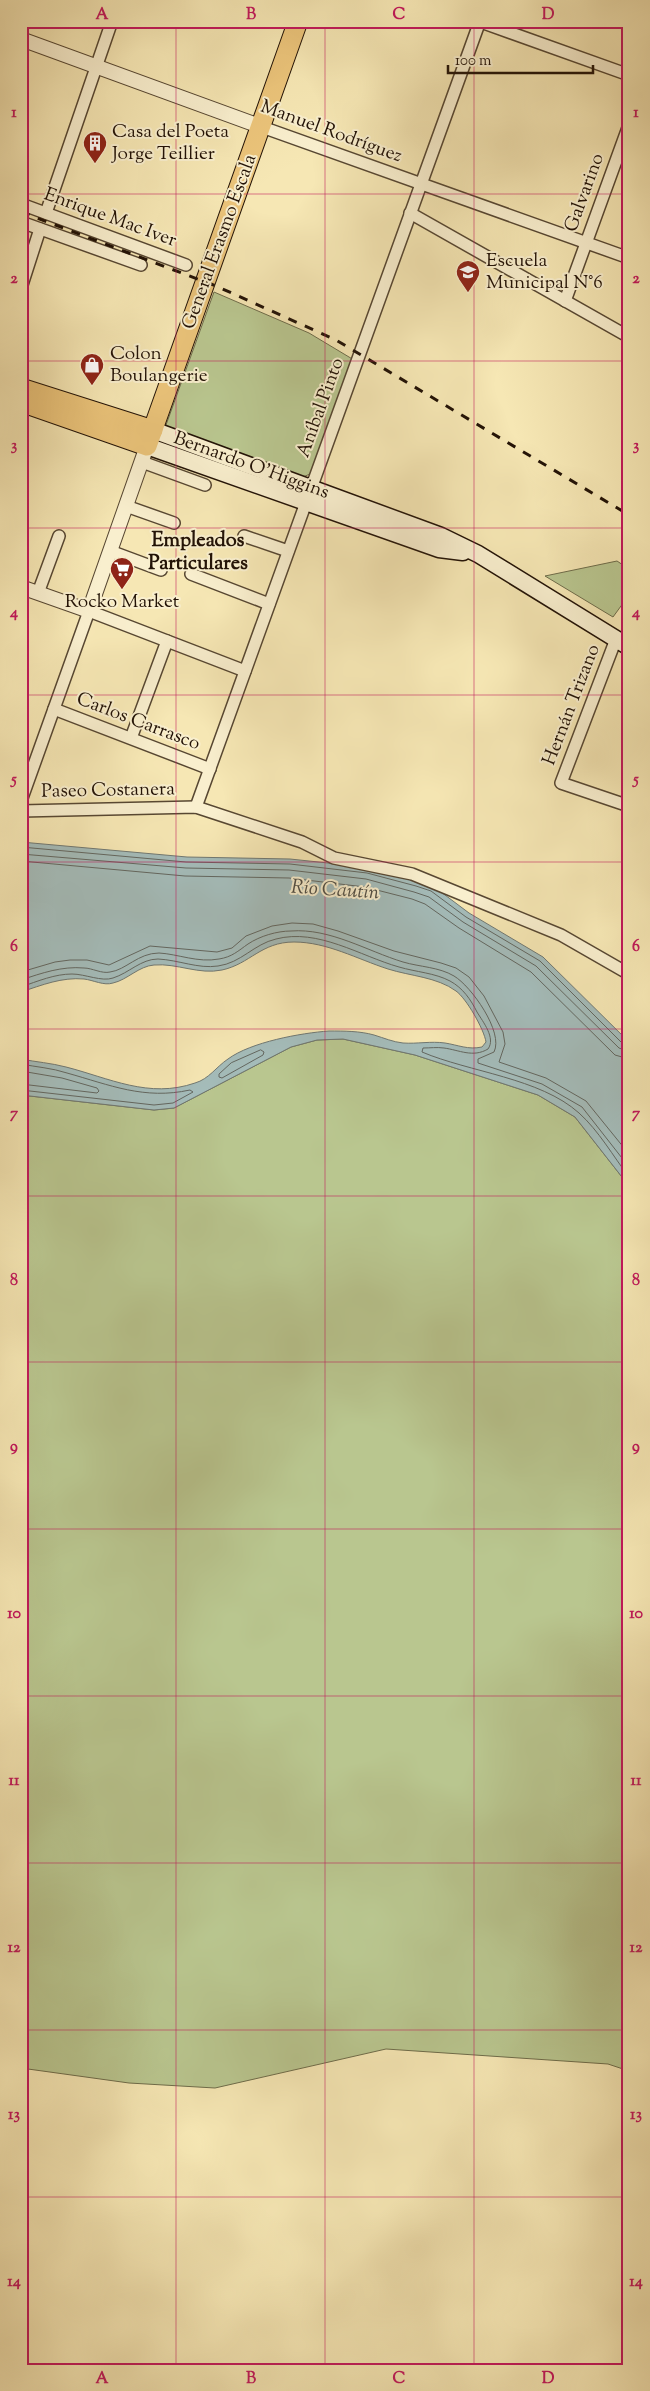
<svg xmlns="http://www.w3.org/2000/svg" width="650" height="2391" font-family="'Sorts Mill Goudy',serif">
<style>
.green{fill:#b9c68f;stroke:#6e6c4a}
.water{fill:#a4bcba;stroke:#707872}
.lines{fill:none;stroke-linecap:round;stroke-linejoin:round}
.shore{stroke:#636760;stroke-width:1}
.minor-casing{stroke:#574732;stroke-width:14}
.tertiary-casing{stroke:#574732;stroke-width:16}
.secondary-casing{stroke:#221206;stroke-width:19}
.primary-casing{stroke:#221206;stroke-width:21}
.minor{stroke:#f9efce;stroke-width:11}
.tertiary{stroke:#f9efce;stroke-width:14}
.secondary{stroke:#f9efce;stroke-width:16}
.primary{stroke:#ebc47a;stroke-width:19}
.rail{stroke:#221206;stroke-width:3;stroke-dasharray:9 9;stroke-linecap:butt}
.grid{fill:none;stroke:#c2185b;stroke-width:1;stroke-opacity:0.55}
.labels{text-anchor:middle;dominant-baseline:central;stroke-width:4;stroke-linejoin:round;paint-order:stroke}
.poi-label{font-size:19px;fill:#221206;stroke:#f9efce;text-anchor:start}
.street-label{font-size:19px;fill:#221206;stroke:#f9efce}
.neighbourhood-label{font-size:20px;font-weight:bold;fill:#221206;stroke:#f9efce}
.water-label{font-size:20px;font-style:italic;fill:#504e45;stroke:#f9efce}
.neatline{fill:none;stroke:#c2185b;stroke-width:2}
.grid-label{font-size:16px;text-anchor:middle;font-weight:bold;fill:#c2185b}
</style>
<rect width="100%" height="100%" fill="#f6e7b4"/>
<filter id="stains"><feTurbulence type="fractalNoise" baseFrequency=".004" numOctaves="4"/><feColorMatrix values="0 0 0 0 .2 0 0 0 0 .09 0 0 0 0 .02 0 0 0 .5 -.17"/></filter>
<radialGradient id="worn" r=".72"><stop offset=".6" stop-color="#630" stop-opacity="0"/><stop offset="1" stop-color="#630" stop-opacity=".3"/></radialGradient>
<g class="green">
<path d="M214 292 309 333 354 360 310 474 303 477 170 433 166 425Z"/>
<path d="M617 561 629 569V595L613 617 545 576Z"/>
<path d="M343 1039 415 1055 538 1095 575 1117 629 1186V2071L608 2064 386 2049 215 2088 129 2083 28 2069 21 2066V1095L154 1110 174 1108 291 1047 317 1040Z"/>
</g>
<path class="water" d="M21 842 187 857 290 859 328 863 395 874 433 886 469 913 543 957 629 1042V1186L575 1117 538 1095 415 1055 343 1039 317 1040 291 1047 174 1108 154 1110 21 1095V1059C36 1062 51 1063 66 1067 109 1078 149 1099 195 1083 209 1079 216 1067 228 1059 251 1042 301 1033 329 1031 344 1031 360 1031 374 1035 384 1038 393 1042 403 1043 417 1044 431 1041 445 1043 458 1045 468 1050 482 1047L486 1042C484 1029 466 998 456 991 437 977 410 976 388 969 357 959 327 942 294 942 261 942 250 964 222 970 199 975 177 963 154 965 139 966 127 980 113 983 104 986 93 980 84 979 62 977 42 985 21 992Z"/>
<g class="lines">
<g class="shore">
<path d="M21 847 186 862 290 864 367 873 416 886 431 891 466 917 540 961 623 1044 629 1045"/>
<path d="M21 854 186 868 289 870 366 879 414 892 429 897 463 922 536 966 619 1048 629 1052"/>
<path d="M21 861 185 876 289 878 365 887 412 899 425 904 459 928 531 972 615 1055 629 1059"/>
<path d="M21 972 55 962 70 960H87L109 965 150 946 217 952 232 948 246 936 272 926 292 923 313 924 338 931 394 951 441 963 456 968 469 977 484 996 503 1032 505 1044 499 1062 546 1078 586 1101 629 1154"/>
<path d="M21 980C42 973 62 966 84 968 92 968 102 974 110 972 126 970 138 953 159 953 178 954 198 963 219 959 232 957 238 951 248 944 260 936 277 931 291 931 330 928 367 951 403 962 420 967 439 967 454 976 471 986 504 1032 494 1052L478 1059V1063L542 1084 582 1107 629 1167"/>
<path d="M21 987C38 981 55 974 72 974 85 974 102 982 113 978 129 973 141 959 158 959 179 960 198 969 218 966 241 963 254 944 276 939 318 928 360 956 399 967 416 972 435 973 450 981 463 988 471 1000 477 1012 483 1022 496 1038 488 1049 473 1058 459 1050 444 1048 437 1047 430 1048 423 1048L422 1052C469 1072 540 1078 579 1113 599 1131 613 1156 629 1177"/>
<path d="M261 1050 264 1052 263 1055 222 1078 219 1077V1074L231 1063Z"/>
<path d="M21 1064C36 1067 52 1068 67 1073 110 1085 144 1100 190 1090L193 1092 173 1103 154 1105 21 1090"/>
<path d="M21 1071 62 1078 97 1088 99 1091 97 1093 21 1084"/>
</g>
<g class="minor-casing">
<g id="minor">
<path d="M478 21 629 75"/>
<path d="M262 127 629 258"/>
<path d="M21 204 186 265"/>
<path d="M46 213 112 21"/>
<path d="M410 213 629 337"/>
<path d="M21 222 141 265"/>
<path d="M21 288 40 229"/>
<path d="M565 301 629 125"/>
<path d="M142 462 205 485"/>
<path d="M126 506 174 523"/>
<path d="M244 536 288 551"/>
<path d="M110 551 161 570"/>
<path d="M191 574 269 604"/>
<path d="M38 593 59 536"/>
<path d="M616 639 561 783 629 806"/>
<path d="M54 709 210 769"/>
<path d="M131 738 167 641"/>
<path d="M21 801 89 611 245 671"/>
<path d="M196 807 480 21"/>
<path d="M21 811 196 807 302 842 334 858 412 874 561 935 629 974"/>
</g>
</g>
<g class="tertiary-casing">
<g id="tertiary">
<path d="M21 39 262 127"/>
<path d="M21 587 89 611 147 446"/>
</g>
</g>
<g class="secondary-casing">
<g id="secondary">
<path d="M153 430 441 536 478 554 629 647"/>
<path d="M147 446 439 549 463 552"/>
</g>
</g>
<g class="primary-casing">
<g id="primary">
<path d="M21 388 153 430"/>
<path d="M21 402 147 446 298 21"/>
</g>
</g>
<use href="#minor" class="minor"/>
<use href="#tertiary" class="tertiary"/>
<use href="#secondary" class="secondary"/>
<use href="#primary" class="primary"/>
<path class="rail" d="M21 212 216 286 336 340 629 515"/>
</g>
<path class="grid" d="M176 21V2370M325 21V2370M474 21V2370M21 194H629M21 361H629M21 528H629M21 695H629M21 862H629M21 1029H629M21 1196H629M21 1362H629M21 1529H629M21 1696H629M21 1863H629M21 2030H629M21 2197H629"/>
<defs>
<g id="building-pin" transform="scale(1.25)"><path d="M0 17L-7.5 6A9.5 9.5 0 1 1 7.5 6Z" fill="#8f2418" stroke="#f9efce"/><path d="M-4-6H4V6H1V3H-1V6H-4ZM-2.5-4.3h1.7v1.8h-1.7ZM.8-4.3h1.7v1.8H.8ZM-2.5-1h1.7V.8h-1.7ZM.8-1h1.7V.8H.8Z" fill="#fff"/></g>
<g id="school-pin" transform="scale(1.25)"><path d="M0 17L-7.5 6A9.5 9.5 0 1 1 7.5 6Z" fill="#8f2418" stroke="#f9efce"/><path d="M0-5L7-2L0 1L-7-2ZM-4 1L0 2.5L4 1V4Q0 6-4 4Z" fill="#fff"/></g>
<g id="shop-pin" transform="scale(1.25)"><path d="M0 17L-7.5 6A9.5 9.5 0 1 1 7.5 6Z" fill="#8f2418" stroke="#f9efce"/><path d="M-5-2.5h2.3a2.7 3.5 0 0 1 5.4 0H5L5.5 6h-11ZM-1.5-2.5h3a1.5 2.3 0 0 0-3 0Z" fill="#fff"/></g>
<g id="supermarket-pin" transform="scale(1.25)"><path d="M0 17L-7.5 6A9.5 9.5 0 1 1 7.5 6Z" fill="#8f2418" stroke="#f9efce"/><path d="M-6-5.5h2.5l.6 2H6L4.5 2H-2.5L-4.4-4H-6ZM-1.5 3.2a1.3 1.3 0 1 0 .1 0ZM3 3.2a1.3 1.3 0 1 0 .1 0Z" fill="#fff"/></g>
</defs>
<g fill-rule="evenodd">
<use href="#building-pin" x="95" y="143"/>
<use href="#school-pin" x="468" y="272"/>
<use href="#shop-pin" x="92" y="365"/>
<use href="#supermarket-pin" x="122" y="569"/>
</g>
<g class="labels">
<g class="poi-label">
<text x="112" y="132">Casa del Poeta<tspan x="112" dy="22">Jorge Teillier</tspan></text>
<text x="486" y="261">Escuela<tspan x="486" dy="22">Municipal N°6</tspan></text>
<text x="110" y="354">Colon<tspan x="110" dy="22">Boulangerie</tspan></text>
<text x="122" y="602" text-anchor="middle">Rocko Market</text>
</g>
<g class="street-label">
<text transform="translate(331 132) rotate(20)">Manuel Rodríguez</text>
<text transform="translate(585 193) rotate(-70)">Galvarino</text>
<text transform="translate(110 218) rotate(20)">Enrique Mac Iver</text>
<text transform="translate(220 242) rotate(-70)">General Erasmo Escala</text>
<text transform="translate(321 408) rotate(-70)">Aníbal Pinto</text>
<text transform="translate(251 466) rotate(20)">Bernardo O'Higgins</text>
<text transform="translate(572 705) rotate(-69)">Hernán Trizano</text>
<text transform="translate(138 722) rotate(21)">Carlos Carrasco</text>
<text transform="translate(108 791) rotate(-1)">Paseo Costanera</text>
</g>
<g class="neighbourhood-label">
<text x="198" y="541">Empleados<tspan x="198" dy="23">Particulares</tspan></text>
</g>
<g class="water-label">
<text transform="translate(335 891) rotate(4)">Río Cautín</text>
</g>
</g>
<rect width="650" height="2391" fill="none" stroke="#f6e7b4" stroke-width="55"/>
<path d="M448 65v8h145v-8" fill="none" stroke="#221206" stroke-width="2.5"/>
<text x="455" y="65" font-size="15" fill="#221206" stroke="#f9efce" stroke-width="4" paint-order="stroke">100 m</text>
<rect x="28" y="28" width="594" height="2336" class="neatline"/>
<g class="grid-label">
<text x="102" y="19">A</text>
<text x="251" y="19">B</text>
<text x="399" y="19">C</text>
<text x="548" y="19">D</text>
<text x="14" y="117">1</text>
<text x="636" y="117">1</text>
<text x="14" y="283">2</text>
<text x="636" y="283">2</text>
<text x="14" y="450">3</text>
<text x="636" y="450">3</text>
<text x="14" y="617">4</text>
<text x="636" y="617">4</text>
<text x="14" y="784">5</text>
<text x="636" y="784">5</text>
<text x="14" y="951">6</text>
<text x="636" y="951">6</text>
<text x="14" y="1118">7</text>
<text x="636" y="1118">7</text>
<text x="14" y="1285">8</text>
<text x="636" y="1285">8</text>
<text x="14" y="1451">9</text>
<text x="636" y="1451">9</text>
<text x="14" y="1618">10</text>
<text x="636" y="1618">10</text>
<text x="14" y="1785">11</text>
<text x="636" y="1785">11</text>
<text x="14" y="1952">12</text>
<text x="636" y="1952">12</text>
<text x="14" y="2119">13</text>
<text x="636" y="2119">13</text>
<text x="14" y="2286">14</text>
<text x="636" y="2286">14</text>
<text x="102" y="2383">A</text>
<text x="251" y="2383">B</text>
<text x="399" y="2383">C</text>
<text x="548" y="2383">D</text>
</g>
<rect width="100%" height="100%" filter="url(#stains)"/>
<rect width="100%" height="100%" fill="url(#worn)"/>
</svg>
